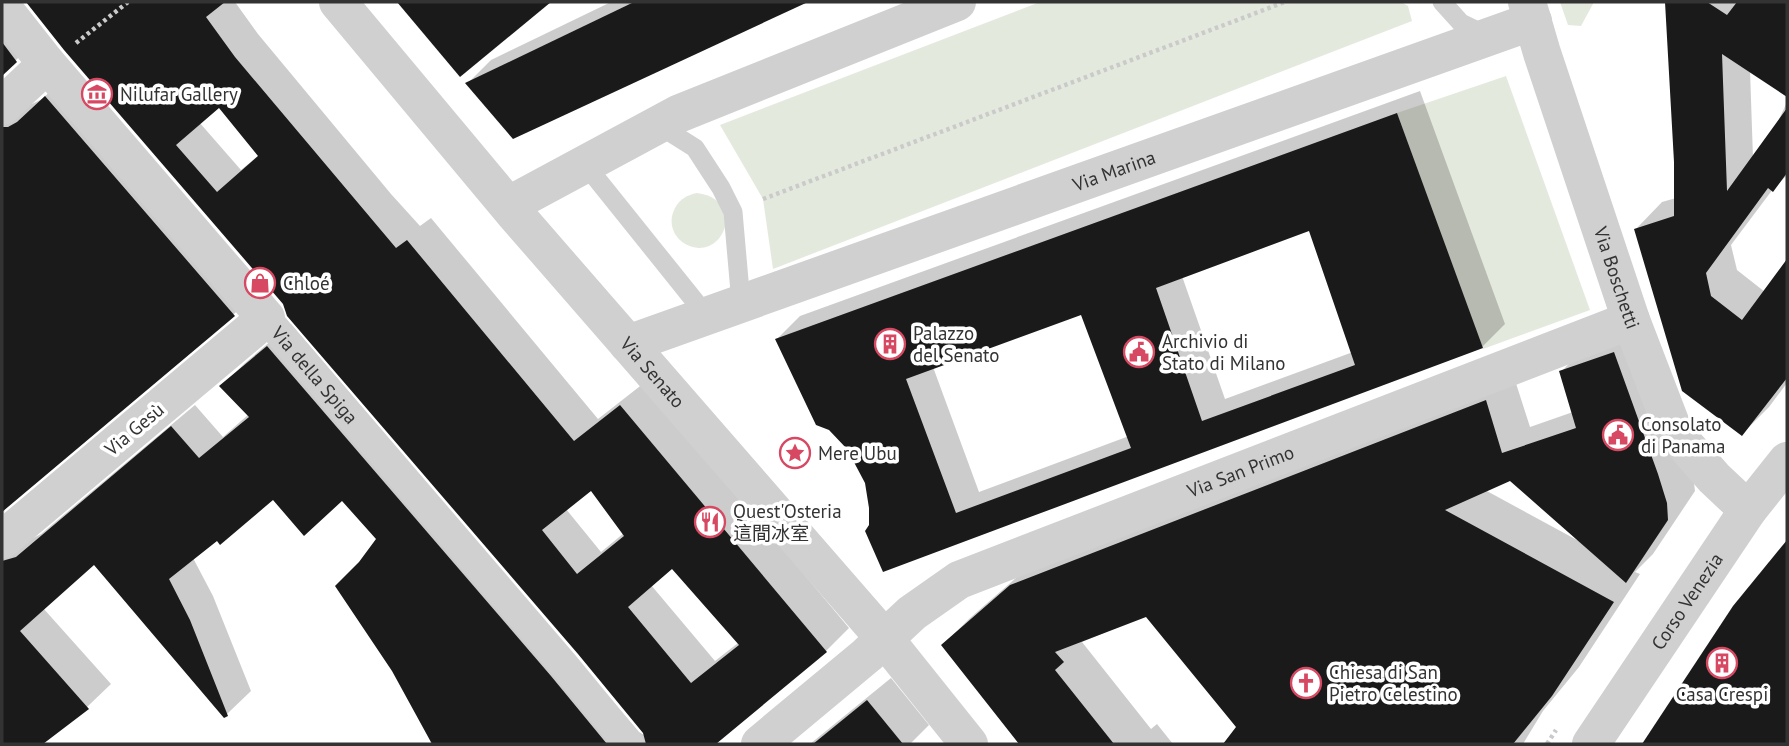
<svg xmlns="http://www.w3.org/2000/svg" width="1789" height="746" font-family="'PT Sans','Noto Sans SC',sans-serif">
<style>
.green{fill:#e4e9dd}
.shadow{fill:#0003;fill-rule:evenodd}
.building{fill:#1a1a1a;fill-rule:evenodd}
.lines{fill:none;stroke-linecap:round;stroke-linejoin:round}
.path{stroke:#cacaca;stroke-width:4.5;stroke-dasharray:3.5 3.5;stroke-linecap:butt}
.service{stroke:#d0d0d0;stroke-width:19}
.pedestrian{stroke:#d0d0d0;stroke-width:30}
.minor{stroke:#d0d0d0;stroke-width:38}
.tertiary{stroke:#d0d0d0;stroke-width:38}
.labels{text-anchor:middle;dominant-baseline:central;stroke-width:7;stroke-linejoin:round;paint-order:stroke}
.poi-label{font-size:19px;fill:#333;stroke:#fff;text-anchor:start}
.street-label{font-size:19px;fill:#333;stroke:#fff}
</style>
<rect width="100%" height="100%" fill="#fff"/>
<g class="green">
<path d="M1040 2H1401L1408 6 1412 21 773 269 763 199 720 125Z"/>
<path d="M1560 2H1594L1581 26 1568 25Z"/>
<path d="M1506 76 1590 310 1483 349 1397 113Z"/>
<path d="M697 193C712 195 719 201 728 213 722 273 656 245 675 208 680 199 687 195 697 193Z"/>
</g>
<g class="shadow">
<path d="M2 2 39 37 7 69 4 74 3 86 20 104H32L42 99 69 74 257 291 234 314 5 507 3 521 31 539 41 534 195 405 223 437 249 414 222 386 245 363 291 324 639 732 649 738 284 303 65 49 28 2H235L258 34 391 194 420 226 431 218 598 419 644 383 849 628 826 651 713 744H435L394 670 361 563 378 538 342 499 273 497 193 558 213 596 251 691 227 714 94 563 43 608 111 684 87 707 40 744H2V717L4 715 2 712ZM220 106 259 155 241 170 199 122ZM591 489 624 533 601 552 566 509ZM672 567 738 643 715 661 651 585Z"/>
<path d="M398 2H549L460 74Z"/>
<path d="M611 2H804L736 34 467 84 491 60Z"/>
<path d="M1667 2H1787V95L1750 70 1753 158 1775 128 1787 102V175L1773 189 1731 245 1737 270 1765 292 1787 262V383L1769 407 1742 434 1636 229 1662 202 1676 198Z"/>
<path d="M1420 91 1505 324 1482 347 884 570 871 526V508L866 483 848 448 777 339 800 316ZM1310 229 1353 352 1225 399 1182 276ZM1082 313 1129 436 979 492 933 367Z"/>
<path d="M1642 326 1693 475 1695 491 1653 554 1635 572 1640 574 1579 667 1543 711 1523 744H1226L1238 727 1147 615 1082 642 1151 729 1157 724 1173 744H1021L943 645 970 618 1039 558 1513 374 1530 427 1573 412 1561 372 1588 344ZM1510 479 1578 538 1577 540 1485 490Z"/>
<path d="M1787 543V738L1781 744H1644L1734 607Z"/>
<path d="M891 678 929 725 910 744H810Z"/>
</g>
<g class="building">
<path d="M26 2H225L206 17 235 57 396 248 407 240 574 441 620 405 827 652 716 744H646L643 733 578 654 287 316 283 304 64 50ZM219 108 258 156 217 192 176 145ZM591 491 624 536 577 574 542 530ZM672 569 739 645 691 683 628 607Z"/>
<path d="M397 2H551L460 77Z"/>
<path d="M634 2H808L513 139 465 83Z"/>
<path d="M1665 2H1707L1727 15 1737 2H1787V97L1722 54 1727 191 1787 108V173L1773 192 1768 188 1706 273 1711 296 1742 320 1787 259V378L1742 436 1682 391 1634 229 1674 216V162Z"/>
<path d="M2 42 17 62 2 76Z"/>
<path d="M45 96 235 316 2 512V127H8L17 122Z"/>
<path d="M1397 113 1483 348 883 572 865 531 869 525V508L865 483 847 449 829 430 816 425 775 339ZM1309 231 1355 365 1202 421 1156 288ZM1081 315 1131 448 956 513 906 379Z"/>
<path d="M267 346 551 676 607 744H432L392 671 335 586 359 562 376 539 342 501 304 536 273 500 220 545 217 541 169 579 190 620 228 716 224 718 94 565 20 631 89 709 43 744H2V561L16 557 171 426 199 458 249 417 219 386Z"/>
<path d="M1614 352 1658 474 1667 503 1668 520 1626 583 1510 481 1445 510 1614 602 1552 696 1513 744H1223L1236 727 1146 617 1055 652 1064 662 1055 670 1114 744H1019L941 645 1010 585 1486 400 1502 453 1576 428 1559 371Z"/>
<path d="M1787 540V744H1642L1733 606Z"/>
<path d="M867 700 903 744H813Z"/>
</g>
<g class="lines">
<g class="path">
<path d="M76 43 128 2"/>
<path d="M763 199 1285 2"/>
<path d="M1547 744 1556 730"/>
</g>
<g class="service">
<path d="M1442 2 1461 23 1488 36"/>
<path d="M657 124 695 148 721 188 733 212 741 303"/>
<path d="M584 163 706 315"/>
</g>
<path class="pedestrian" id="s1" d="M266 318 564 665 629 744"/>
<g class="minor">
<path id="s2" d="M1527 2 1542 53 1631 320 1674 432 1714 478 1748 510"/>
<path d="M2 7 47 64 266 318 2 540"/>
<path d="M2 106 47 64"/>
<path d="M509 205 678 114 957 2"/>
<path id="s3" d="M628 344 1533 21"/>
<path id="s4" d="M760 744 867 655 912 613 959 580 1631 320"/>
</g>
<g class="tertiary">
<path id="s5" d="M338 2 515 214 885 639 969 744"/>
<path id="s6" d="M1591 744 1748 510 1787 461"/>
</g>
</g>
<defs>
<g id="museum-ring" transform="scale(1.575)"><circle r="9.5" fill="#fff" stroke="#d74862" stroke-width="1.5"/><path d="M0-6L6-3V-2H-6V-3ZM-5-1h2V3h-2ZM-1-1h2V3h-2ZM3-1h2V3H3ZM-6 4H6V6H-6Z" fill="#d74862"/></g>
<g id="shop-ring" transform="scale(1.575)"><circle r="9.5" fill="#fff" stroke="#d74862" stroke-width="1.5"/><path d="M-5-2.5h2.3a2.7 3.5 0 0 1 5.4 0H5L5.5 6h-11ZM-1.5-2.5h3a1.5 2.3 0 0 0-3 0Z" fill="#d74862"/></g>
<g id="building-ring" transform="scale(1.575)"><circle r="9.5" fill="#fff" stroke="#d74862" stroke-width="1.5"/><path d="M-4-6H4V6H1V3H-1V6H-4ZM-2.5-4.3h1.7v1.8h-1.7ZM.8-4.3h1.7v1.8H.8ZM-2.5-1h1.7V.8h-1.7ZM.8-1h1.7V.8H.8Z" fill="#d74862"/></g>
<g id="civic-ring" transform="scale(1.575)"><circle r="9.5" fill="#fff" stroke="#d74862" stroke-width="1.5"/><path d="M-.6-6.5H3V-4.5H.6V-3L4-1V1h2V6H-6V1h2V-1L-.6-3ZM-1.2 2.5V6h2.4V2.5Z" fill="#d74862"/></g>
<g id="sight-ring" transform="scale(1.575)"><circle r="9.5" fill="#fff" stroke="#d74862" stroke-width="1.5"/><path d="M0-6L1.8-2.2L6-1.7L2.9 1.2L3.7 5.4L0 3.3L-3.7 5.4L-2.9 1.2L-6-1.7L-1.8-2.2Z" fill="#d74862"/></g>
<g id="restaurant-ring" transform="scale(1.575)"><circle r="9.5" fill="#fff" stroke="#d74862" stroke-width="1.5"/><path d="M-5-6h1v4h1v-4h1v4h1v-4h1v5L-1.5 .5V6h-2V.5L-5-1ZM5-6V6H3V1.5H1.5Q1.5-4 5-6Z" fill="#d74862"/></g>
<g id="church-ring" transform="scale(1.575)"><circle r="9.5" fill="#fff" stroke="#d74862" stroke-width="1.5"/><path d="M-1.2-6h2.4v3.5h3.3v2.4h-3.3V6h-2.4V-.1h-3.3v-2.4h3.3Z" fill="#d74862"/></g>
</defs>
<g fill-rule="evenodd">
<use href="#museum-ring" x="97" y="94"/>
<use href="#shop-ring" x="260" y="283"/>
<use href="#building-ring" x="890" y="344"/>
<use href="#civic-ring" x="1139" y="352"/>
<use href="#civic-ring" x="1618" y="435"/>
<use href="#sight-ring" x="795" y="453"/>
<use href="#restaurant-ring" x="710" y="522"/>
<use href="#building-ring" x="1722" y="663"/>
<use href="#church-ring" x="1306" y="683"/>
</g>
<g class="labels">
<g class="poi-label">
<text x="120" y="94">Nilufar Gallery</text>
<text x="283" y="283">Chloé</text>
<text x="913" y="333">Palazzo<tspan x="913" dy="22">del Senato</tspan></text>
<text x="1162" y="341">Archivio di<tspan x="1162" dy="22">Stato di Milano</tspan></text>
<text x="1641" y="424">Consolato<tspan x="1641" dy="22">di Panama</tspan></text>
<text x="818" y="453">Mere Ubu</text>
<text x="733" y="511">Quest'Osteria<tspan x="733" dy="22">這間冰室</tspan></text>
<text x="1329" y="672">Chiesa di San<tspan x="1329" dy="22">Pietro Celestino</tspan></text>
<text x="1722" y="694" text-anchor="middle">Casa Crespi</text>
</g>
<g class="street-label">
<text stroke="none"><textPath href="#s3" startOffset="516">Via Marina</textPath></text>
<text stroke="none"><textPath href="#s2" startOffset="290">Via Boschetti</textPath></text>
<text stroke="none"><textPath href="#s5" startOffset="486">Via Senato</textPath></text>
<text stroke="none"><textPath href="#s1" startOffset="75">Via della Spiga</textPath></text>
<text transform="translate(134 429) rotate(-40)">Via Gesù</text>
<text stroke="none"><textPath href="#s4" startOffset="560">Via San Primo</textPath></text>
<text stroke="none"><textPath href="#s6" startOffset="172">Corso Venezia</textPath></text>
</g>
</g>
<rect width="1789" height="746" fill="none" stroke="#333333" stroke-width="7"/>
</svg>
